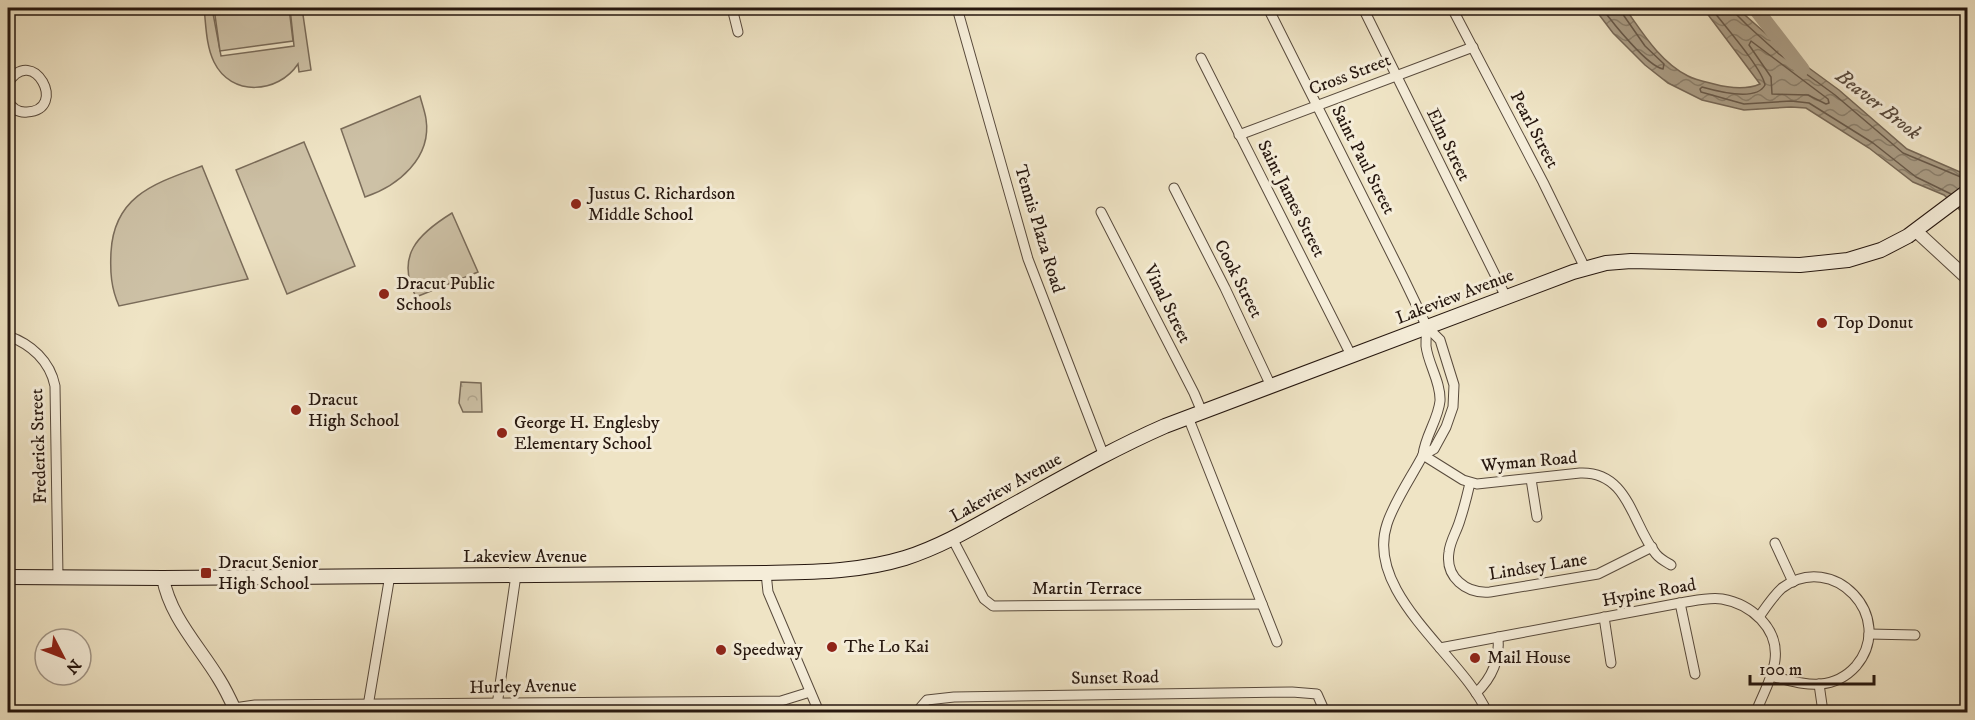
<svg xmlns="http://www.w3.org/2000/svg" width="1975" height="720" font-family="'IM FELL DW Pica',serif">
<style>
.green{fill:#cdc1a6;stroke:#7a6c5a;stroke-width:1.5}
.park{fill:url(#park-crowns);stroke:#7a6c5a;stroke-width:1.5}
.water{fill:url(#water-waves);stroke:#766857;stroke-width:1.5}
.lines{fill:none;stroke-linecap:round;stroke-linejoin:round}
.shore{stroke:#685a4b;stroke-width:1.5}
.river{stroke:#ab9e87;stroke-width:15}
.minor-casing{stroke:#584a3c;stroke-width:11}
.tertiary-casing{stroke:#584a3c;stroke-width:14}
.secondary-casing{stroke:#26170f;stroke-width:16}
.minor{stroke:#f5edd9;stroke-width:9}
.tertiary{stroke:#f5edd9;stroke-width:12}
.secondary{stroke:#f5edd9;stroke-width:14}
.poi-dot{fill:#8f2418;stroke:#f5edd9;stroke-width:2}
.labels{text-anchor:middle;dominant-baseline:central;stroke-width:6;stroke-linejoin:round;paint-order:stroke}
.street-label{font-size:18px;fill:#26170f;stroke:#f5edd9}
.poi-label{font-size:18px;fill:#26170f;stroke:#f5edd9;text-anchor:start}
.water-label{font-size:20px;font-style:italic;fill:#5b4d3f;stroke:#f5edd9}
</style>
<defs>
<pattern id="park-crowns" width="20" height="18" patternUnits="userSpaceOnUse" patternTransform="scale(1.5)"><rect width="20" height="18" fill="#cdc1a6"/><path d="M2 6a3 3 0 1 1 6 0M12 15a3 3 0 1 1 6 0" fill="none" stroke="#b0a58e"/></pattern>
<pattern id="water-waves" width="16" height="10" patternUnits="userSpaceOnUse" patternTransform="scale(1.5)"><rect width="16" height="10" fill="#ab9e87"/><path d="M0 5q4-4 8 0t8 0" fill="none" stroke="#8b806d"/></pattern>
</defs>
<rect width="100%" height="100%" fill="#efe4c5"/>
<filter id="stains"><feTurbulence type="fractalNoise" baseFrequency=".00333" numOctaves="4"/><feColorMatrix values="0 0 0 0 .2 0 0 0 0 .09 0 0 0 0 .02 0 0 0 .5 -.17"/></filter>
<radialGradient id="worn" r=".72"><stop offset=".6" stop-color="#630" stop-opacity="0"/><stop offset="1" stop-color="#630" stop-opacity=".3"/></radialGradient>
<g class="green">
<path d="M204 8H212L221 56 294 46 290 8H302L311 70 299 72 298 64C278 94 231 97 214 62 206 46 206 25 204 8Z"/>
<path d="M214 8H289L293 41 220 51Z"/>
<path d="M420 96C422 104 425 112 426 119 432 158 398 186 365 197L341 129Z"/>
<path d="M304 142 355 266 287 294 236 170Z"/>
<path d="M202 166 248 279 119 306C111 288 110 272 111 252 114 195 156 183 202 166Z"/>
<path d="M452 213 478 272 416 297C395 256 418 234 452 213Z"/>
</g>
<path class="park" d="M461 382 481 383 482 412H463L459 403Z"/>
<path class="water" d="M1594 8H1625C1642 32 1660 62 1688 76 1695 80 1706 82 1714 84 1729 88 1746 90 1760 84L1703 8H1737L1783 49 1839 90 1907 149 1967 175V206L1961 211 1944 195 1913 182 1869 148 1806 108 1791 107 1744 110 1702 100 1668 83 1645 65 1613 33Z"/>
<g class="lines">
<g class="shore">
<path d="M1602 8C1612 22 1647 66 1663 69L1664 64 1645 46 1622 13 1621 8"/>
<path d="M1711 8C1723 24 1762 68 1765 85 1756 102 1716 91 1702 87L1700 89 1701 92 1744 104 1791 101 1809 103 1873 143 1916 177 1951 194"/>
<path d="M1734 8 1735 13 1748 26 1779 54 1835 95 1903 153 1968 180"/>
<path d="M1751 41 1828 99 1829 103 1826 104 1808 95 1772 94 1771 77 1749 45Z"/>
</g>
<path class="river" d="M1755 8 1802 69"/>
<g class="minor-casing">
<g id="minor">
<path d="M732 8 738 32"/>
<path d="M957 8 1028 259 1104 456"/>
<path d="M1268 8 1403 277 1427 327 1440 340 1454 385 1453 407 1446 427 1434 449 1423 455"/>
<path d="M1363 8 1506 297"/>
<path d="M1452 8 1543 182 1585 268"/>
<path d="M1966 8 1968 9"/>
<path d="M1201 58 1351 355"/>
<path d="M8 83C33 43 69 110 27 112 18 113 12 108 8 101"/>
<path d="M1239 135 1473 47"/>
<path d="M1174 188 1225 288 1271 386"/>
<path d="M1101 212 1194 393 1202 412"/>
<path d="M1427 327C1426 333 1426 340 1426 346 1428 364 1441 382 1440 401 1438 420 1425 436 1423 455 1412 476 1394 502 1387 524 1364 593 1462 656 1487 712"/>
<path d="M8 336C31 344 50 361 55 386L58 577"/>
<path d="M1423 455 1463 480 1477 484 1580 473C1629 471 1632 525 1656 554 1660 559 1666 562 1671 565"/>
<path d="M1531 479 1537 517"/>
<path d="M1470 483C1467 496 1464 508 1460 520 1457 531 1450 541 1449 552 1445 577 1466 594 1490 592L1598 574 1652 547"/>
<path d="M952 538 984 599 993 606 1262 604 1188 417"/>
<path d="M1775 543 1793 582"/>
<path d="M766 573 768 592 819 712"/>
<path d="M1680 603 1695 674"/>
<path d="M1262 604 1277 642"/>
<path d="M1604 617 1611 663"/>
<path d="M1759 617C1766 607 1773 596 1782 588 1833 550 1897 617 1856 666 1847 676 1834 683 1820 684 1804 686 1786 679 1770 676"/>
<path d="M1869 634 1915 635"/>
<path d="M1440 648 1680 603C1694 601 1708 597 1722 599 1751 604 1779 628 1775 660 1773 677 1762 696 1756 712"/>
<path d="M1819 684 1823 712"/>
<path d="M1476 693C1492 678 1500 660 1498 637"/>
<path d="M234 708 255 705 781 701 810 692"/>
<path d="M367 712 390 575"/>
<path d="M496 712 516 575"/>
<path d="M922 712 920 708 927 700 954 697 1292 692 1317 694 1325 712"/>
</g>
</g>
<g class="tertiary-casing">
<g id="tertiary">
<path d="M1916 231 1968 279"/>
<path d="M163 578C170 617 199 646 219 679 226 690 231 701 236 712"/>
</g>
</g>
<g class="secondary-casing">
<path id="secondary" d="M8 577 163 578 766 573C814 572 859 572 905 558 940 547 972 528 1004 510 1057 481 1110 450 1165 426L1573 272 1606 263 1631 261 1800 265 1848 260 1881 250 1908 236 1968 191"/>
</g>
<use href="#minor" class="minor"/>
<use href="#tertiary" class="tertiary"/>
<use href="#secondary" class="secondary"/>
</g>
<g class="poi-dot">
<circle cx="576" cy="204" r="6"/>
<circle cx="384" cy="294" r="6"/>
<circle cx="1822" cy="323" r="6"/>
<circle cx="296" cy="410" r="6"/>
<circle cx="502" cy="433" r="6"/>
<rect x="200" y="567" width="12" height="12" rx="3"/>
<circle cx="832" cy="647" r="6"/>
<circle cx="721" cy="650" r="6"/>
<circle cx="1475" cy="658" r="6"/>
</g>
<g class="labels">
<g class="street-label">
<text transform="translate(1350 75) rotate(-21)">Cross Street</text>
<text transform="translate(1534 130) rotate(62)">Pearl Street</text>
<text transform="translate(1448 145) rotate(64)">Elm Street</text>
<text transform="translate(1363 160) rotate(63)">Saint Paul Street</text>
<text transform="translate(1291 199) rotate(63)">Saint James Street</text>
<text transform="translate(1039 229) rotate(73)">Tennis Plaza Road</text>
<text transform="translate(1238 279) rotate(63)">Cook Street</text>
<text transform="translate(1455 297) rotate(-21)">Lakeview Avenue</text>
<text transform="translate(1167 304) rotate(64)">Vinal Street</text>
<text transform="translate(39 446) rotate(-92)">Frederick Street</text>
<text transform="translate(1529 462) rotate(-5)">Wyman Road</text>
<text transform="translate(1006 488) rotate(-29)">Lakeview Avenue</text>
<text x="525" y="557">Lakeview Avenue</text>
<text transform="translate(1538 567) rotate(-9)">Lindsey Lane</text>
<text x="1087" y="589">Martin Terrace</text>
<text transform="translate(1649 593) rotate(-10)">Hypine Road</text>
<text transform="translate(1115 678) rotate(-1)">Sunset Road</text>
<text transform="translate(523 687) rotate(-1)">Hurley Avenue</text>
</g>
<g class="poi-label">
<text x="588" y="194">Justus C. Richardson<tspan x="588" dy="21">Middle School</tspan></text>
<text x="396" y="284">Dracut Public<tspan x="396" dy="21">Schools</tspan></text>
<text x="1834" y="323">Top Donut</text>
<text x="308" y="400">Dracut<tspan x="308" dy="21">High School</tspan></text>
<text x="514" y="423">George H. Englesby<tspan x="514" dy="21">Elementary School</tspan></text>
<text x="218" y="563">Dracut Senior<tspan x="218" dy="21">High School</tspan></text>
<text x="844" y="647">The Lo Kai</text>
<text x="733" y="650">Speedway</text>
<text x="1487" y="658">Mail House</text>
</g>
<g class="water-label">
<text transform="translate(1878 105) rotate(38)">Beaver Brook</text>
</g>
</g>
<rect width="1975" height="720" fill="none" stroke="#efe4c5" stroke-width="30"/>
<rect x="9" y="9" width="1957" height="702" fill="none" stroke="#26170f" stroke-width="3"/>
<rect x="15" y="15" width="1945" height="690" fill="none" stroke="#26170f" stroke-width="1.5"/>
<g transform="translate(63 657) rotate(132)"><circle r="28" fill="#f5edd9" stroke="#a29788" stroke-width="1.5"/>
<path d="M0-4.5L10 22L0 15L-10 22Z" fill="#8f2418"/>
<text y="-9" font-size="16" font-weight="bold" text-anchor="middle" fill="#26170f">N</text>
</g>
<path d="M1750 675v9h124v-9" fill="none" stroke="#26170f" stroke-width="3"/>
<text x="1759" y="675" font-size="18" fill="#26170f" stroke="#f5edd9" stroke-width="4.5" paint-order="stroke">100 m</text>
<rect width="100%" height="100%" filter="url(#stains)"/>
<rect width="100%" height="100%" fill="url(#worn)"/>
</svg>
